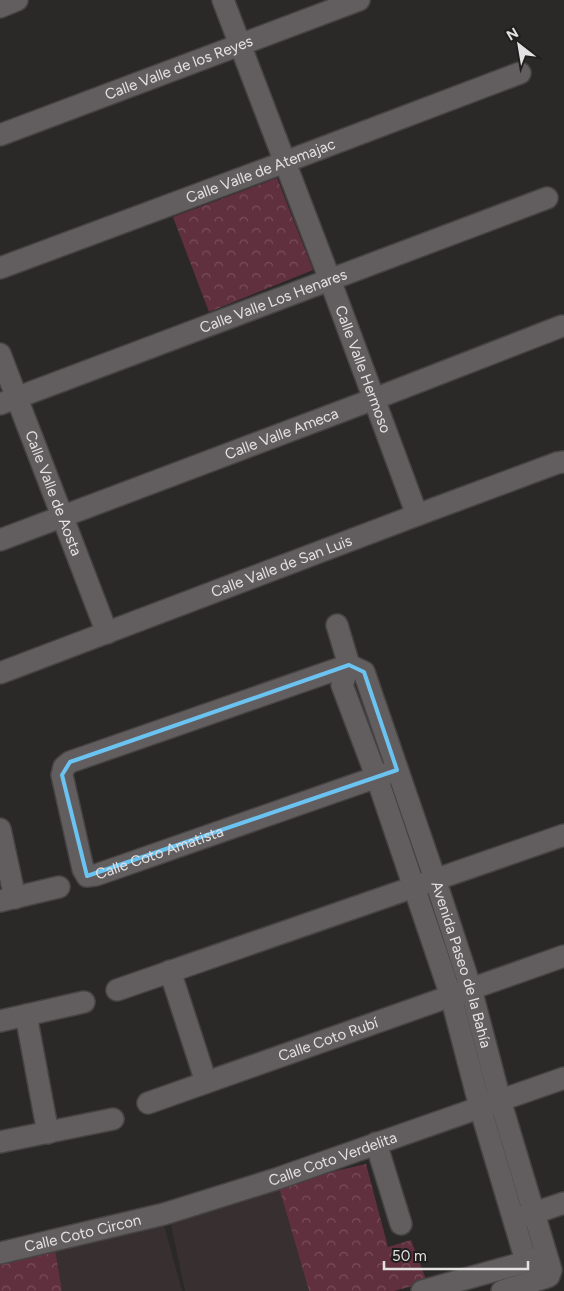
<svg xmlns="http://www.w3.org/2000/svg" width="564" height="1291" font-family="Figtree,sans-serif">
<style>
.built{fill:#382f31}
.park{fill:url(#park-crowns)}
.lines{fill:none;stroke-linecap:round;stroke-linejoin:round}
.minor-casing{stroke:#454343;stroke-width:24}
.minor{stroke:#625e5f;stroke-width:21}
.marked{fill:none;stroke:#6bc3f2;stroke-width:4;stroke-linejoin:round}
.labels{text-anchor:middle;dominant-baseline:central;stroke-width:4;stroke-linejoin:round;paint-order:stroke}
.street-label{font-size:15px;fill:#e3e1e1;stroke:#211e1f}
</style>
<defs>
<pattern id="park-crowns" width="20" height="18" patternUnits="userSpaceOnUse" patternTransform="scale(1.25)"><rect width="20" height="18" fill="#61303e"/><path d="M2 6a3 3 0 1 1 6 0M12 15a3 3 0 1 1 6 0" fill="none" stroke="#784e5a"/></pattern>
</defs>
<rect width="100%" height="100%" fill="#2b2828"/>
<g class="built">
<path d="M278 1184 309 1291H185L170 1220Z"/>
<path d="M163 1221 182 1291H62L55 1249Z"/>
</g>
<g class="park">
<path d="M277 178 313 270 209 312 173 217Z"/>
<path d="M366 1164 388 1247 411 1240 427 1282 394 1291H309L278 1184Z"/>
<path d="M55 1249 62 1291H0V1263Z"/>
</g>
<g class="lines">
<g class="minor-casing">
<g id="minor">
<path id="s1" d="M223 0 330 280 417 515"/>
<path d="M0 7 17 0"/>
<path id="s2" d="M0 135 359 0"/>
<path id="s3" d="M0 268 285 162 520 73"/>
<path id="s4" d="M0 354 107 633"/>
<path id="s5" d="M0 404 547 198"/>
<path id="s6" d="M0 540 374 399 562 326"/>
<path d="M337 625 349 665 342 685 377 778 451 996 480 1107 526 1261"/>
<path id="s7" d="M349 665 70 762 64 767 62 775 83 869 87 876 96 875 397 770"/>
<path id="s8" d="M349 665 364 672 435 879 471 989 500 1100 551 1270 549 1276 544 1278 502 1291"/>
<path id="s9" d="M0 673 417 515 557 463 564 462"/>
<path d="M0 829 15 898"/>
<path d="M0 901 59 887"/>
<path d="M170 971 206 1082"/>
<path d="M117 990 564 835"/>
<path d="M26 1015 48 1133"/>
<path d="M0 1021 84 1002"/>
<path id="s10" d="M148 1103 564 956"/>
<path d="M0 1142 113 1119"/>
<path d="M376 1143 401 1224"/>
<path d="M522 1217 564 1203"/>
<path id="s11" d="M0 1253 164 1214 276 1179 564 1078"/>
<path d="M422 1291 540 1258"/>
</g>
</g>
<use href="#minor" class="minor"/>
</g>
<path class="marked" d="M349 665 364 672 397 770 87 876 62 775 70 762Z"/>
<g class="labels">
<g class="street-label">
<text stroke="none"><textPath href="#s2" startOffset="191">Calle Valle de los Reyes</textPath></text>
<text stroke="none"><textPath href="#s3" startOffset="278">Calle Valle de Atemajac</textPath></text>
<text stroke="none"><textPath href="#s5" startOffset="292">Calle Valle Los Henares</textPath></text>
<text stroke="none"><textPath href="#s1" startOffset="395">Calle Valle Hermoso</textPath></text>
<text stroke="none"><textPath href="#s6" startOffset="301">Calle Valle Ameca</textPath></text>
<text stroke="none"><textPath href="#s4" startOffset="149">Calle Valle de Aosta</textPath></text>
<text stroke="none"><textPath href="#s9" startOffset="301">Calle Valle de San Luis</textPath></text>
<text stroke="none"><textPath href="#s7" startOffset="492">Calle Coto Amatista</textPath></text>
<text stroke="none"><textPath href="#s8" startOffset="325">Avenida Paseo de la Bahía</textPath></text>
<text stroke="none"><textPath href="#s10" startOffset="191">Calle Coto Rubí</textPath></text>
<text stroke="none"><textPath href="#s11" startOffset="346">Calle Coto Verdelita</textPath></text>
<text stroke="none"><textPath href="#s11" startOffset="85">Calle Coto Circon</textPath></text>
</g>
</g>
<g transform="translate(519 45) rotate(329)" stroke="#211e1f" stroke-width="4" paint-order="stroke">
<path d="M0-4L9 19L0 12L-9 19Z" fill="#e3e1e1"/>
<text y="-8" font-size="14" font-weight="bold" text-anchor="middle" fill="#e3e1e1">N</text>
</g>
<path d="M384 1261v8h144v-8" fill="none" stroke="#e3e1e1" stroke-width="2.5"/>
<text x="392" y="1261" font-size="15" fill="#e3e1e1" stroke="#211e1f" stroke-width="4" paint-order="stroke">50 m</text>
</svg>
